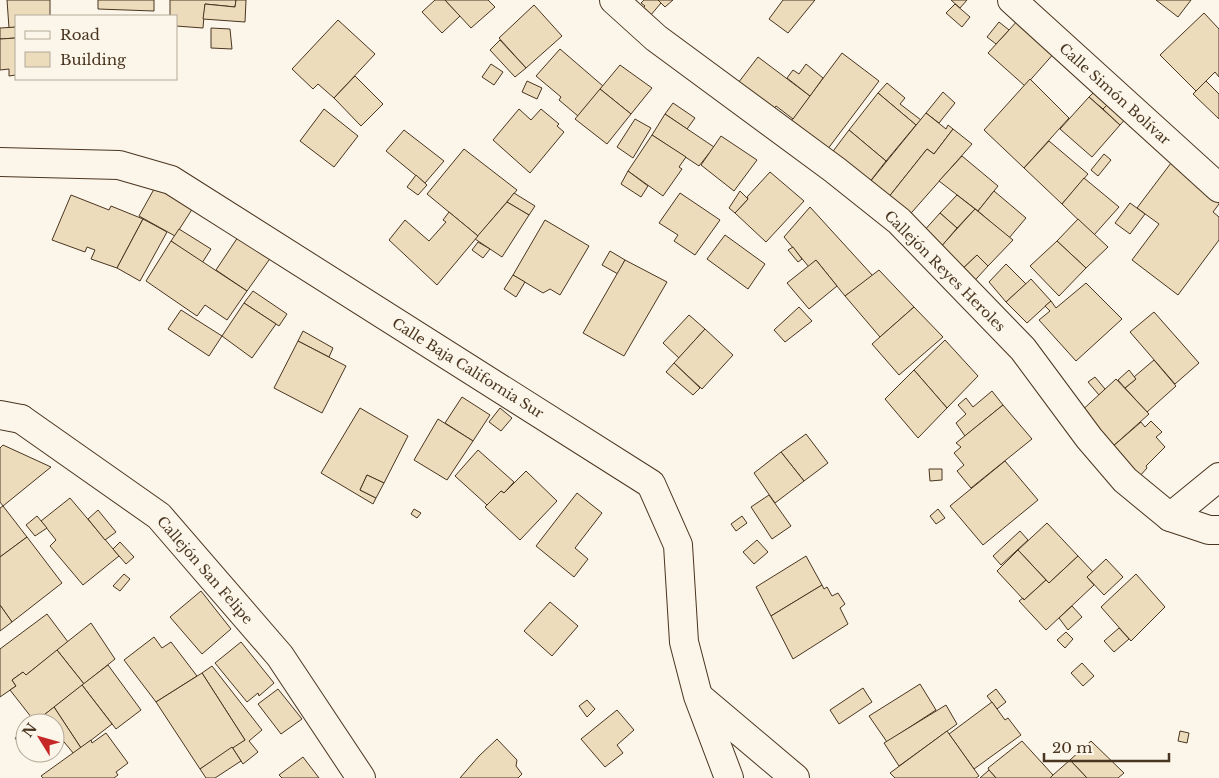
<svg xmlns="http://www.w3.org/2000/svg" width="1219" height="778" font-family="'Libre Baskerville',serif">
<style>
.building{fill:#ecdcbc;stroke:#4a3520}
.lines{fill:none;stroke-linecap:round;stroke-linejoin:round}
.pedestrian-casing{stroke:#4a3520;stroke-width:30}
.minor-casing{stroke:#4a3520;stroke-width:30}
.pedestrian{stroke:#fbf6e9;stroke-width:28}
.minor{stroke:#fbf6e9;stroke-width:28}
.labels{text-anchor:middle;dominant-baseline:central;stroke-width:4;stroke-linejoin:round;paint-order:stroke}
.street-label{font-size:14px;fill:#4a3520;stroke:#fbf6e9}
</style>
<rect width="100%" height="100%" fill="#fbf6e9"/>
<g class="building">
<path d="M7 0H50V16H16V27L9 28Z"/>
<path d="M98 0H154V11L98 9Z"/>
<path d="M170 0H236L235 7 205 4 203 28 176 26V16H170Z"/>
<path d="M236 0H246L245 22 203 19 205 4 235 7Z"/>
<path d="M435 0H445L460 16 442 33 422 12Z"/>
<path d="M445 0H488L495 7 471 28Z"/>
<path d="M644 0H658L661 3 650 16 636 15 645 6 641 3Z"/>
<path d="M658 0H673L665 7Z"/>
<path d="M783 0H815L788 33 769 19Z"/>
<path d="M951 0H967L960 8Z"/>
<path d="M1156 0H1191L1178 17Z"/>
<path d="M955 4 970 17 962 27 946 13Z"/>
<path d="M534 5 562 36 526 68 499 38Z"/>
<path d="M1204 13 1219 29V77L1215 72 1196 91 1160 55Z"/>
<path d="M1019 19 1056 51 1025 86 988 53Z"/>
<path d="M338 20 375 54 334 98 318 84 313 89 292 69Z"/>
<path d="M999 22 1009 30 996 44 987 37Z"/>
<path d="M16 27V38L0 39V28Z"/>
<path d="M211 28 230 29 232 49 211 48Z"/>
<path d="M16 38V75L9 76V69L0 70V39Z"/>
<path d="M500 40 526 68 515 77 490 50Z"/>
<path d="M560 49 603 86 578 116 559 100 561 97 536 76Z"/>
<path d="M842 53 879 81 824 154 788 125Z"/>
<path d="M758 57 810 96 793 119 776 106 771 113 735 87Z"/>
<path d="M491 64 503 72 494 85 482 77Z"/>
<path d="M806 64 823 78 810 96 787 78 793 70 799 74Z"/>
<path d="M620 65 652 88 631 114 600 89Z"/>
<path d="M355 76 383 104 361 126 334 98Z"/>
<path d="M1030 79 1069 118 1024 168 984 130Z"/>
<path d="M527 81 542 88 537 99 522 92Z"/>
<path d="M1206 81 1219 94V119L1193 94Z"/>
<path d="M887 83 905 98 900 104 921 120 916 125 878 93Z"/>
<path d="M1098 88 1112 100 1103 109 1089 97Z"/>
<path d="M600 89 631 114 607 144 575 119Z"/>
<path d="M943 92 955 103 939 123 926 113Z"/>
<path d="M878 93 916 125 886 161 849 130Z"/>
<path d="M1089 97 1120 125 1092 157 1060 129Z"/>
<path d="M1112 100 1129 115 1120 125 1103 109Z"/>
<path d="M673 103 695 118 687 129 665 114Z"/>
<path d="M324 109 358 136 334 167 300 141Z"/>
<path d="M519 109 531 120 541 109 559 124 557 126 564 132 530 173 493 140Z"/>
<path d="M926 113 946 129 948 125 953 129 934 154 927 149 884 203 865 188Z"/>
<path d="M665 114 714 147 699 166 652 135Z"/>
<path d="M635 119 651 128 633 158 617 147Z"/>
<path d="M953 129 972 144 905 220 884 203 927 149 934 154Z"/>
<path d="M404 130 444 161 425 183 386 151Z"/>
<path d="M849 130 886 161 865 188 828 158Z"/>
<path d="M652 135 686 157 679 167 682 169 663 196 628 171Z"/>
<path d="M721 136 757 160 734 191 701 165Z"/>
<path d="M1049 141 1088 174 1062 204 1024 168Z"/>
<path d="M464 149 517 190 478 236 427 194Z"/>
<path d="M1104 154 1111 160 1098 176 1091 170Z"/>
<path d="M962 156 998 186 978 211 939 181Z"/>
<path d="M1171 163 1219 197V204L1213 212 1219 217V240L1178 295 1132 260 1159 224 1137 208Z"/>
<path d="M628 171 648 186 641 197 621 184Z"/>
<path d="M770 172 804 201 766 242 735 213 748 199 747 197Z"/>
<path d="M416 175 427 185 418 195 407 187Z"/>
<path d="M1084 178 1119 207 1094 235 1062 204Z"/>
<path d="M158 182 198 200 175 236 139 216Z"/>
<path d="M740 191 748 199 735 213 729 208Z"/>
<path d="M994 191 1026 218 1009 238 978 211Z"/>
<path d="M514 193 535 206 529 215 507 202Z"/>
<path d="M680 193 720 220 695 255 674 241 678 235 659 223Z"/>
<path d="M71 195 109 210 111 206 143 219 117 268 91 259 95 250 87 247 85 252 52 240Z"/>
<path d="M957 195 975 209 957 228 940 213Z"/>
<path d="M507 202 529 215 502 257 475 239Z"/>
<path d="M1130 203 1145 214 1130 234 1115 223Z"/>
<path d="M810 207 873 276 845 296 816 260 809 267 784 237Z"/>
<path d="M975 209 1013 240 988 266 977 255 955 276 935 253Z"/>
<path d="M449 212 478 236 437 285 389 240 405 220 429 241 446 222 443 220Z"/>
<path d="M940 213 957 228 940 248 923 232Z"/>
<path d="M143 219 167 232 140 281 117 268Z"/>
<path d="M1078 219 1108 247 1086 268 1057 241Z"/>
<path d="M545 220 589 246 560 295 550 289 543 293 513 275Z"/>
<path d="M179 229 211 249 202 263 171 241Z"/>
<path d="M242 231 274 253 247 291 216 270Z"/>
<path d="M725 235 765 264 748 289 707 259Z"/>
<path d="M171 241 247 291 227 320 205 305 197 316 146 281Z"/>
<path d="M1057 241 1086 268 1059 296 1030 266Z"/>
<path d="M478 242 490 249 483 258 472 250Z"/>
<path d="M793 247 802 259 798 262 788 250Z"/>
<path d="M610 251 625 260 618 274 602 265Z"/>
<path d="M977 255 988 266 967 289 955 276Z"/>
<path d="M625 260 667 282 624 356 583 333Z"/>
<path d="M816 260 837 286 809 309 787 283Z"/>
<path d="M1006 264 1026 284 1006 302 989 282Z"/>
<path d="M879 270 914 307 880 337 845 296Z"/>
<path d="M513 275 525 282 516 297 504 289Z"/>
<path d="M1031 279 1051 301 1027 323 1006 302Z"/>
<path d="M1086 283 1122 319 1076 361 1039 320 1050 311 1045 306 1051 301 1056 308Z"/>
<path d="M253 291 287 314 279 326 244 303Z"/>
<path d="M244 303 276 324 252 358 222 336Z"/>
<path d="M799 307 812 321 785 342 774 330Z"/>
<path d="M914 307 943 337 899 375 872 344Z"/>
<path d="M181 310 222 336 209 356 168 329Z"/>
<path d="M1154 312 1199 363 1175 384 1130 332Z"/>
<path d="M689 315 705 329 679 358 663 343Z"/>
<path d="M705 329 733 355 702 389 674 363Z"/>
<path d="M303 331 333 348 329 357 298 341Z"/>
<path d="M945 340 978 376 947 408 914 370Z"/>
<path d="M298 341 346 366 322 413 274 388Z"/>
<path d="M1154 360 1176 386 1147 412 1125 388 1136 379 1134 377Z"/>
<path d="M674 363 700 388 693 395 666 372Z"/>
<path d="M914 370 947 408 918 438 885 399Z"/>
<path d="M1129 370 1136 379 1125 388 1118 380Z"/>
<path d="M1095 377 1105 389 1099 395 1088 382Z"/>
<path d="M1116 379 1149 414 1111 448 1078 414Z"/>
<path d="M992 391 1003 405 965 436 956 423 966 414 958 405 966 398 973 407Z"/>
<path d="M462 397 490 415 473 441 445 423Z"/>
<path d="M1003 405 1032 439 971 488 957 471 964 465 954 453 961 447 956 443Z"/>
<path d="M360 408 408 436 384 483 367 475 360 490 376 498 373 504 321 473Z"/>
<path d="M500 408 512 418 501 431 489 422Z"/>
<path d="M438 419 473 441 447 480 414 460Z"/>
<path d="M1151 421 1162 432 1156 437 1165 447 1146 466 1147 468 1139 477 1111 448 1141 422 1145 427Z"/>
<path d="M806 434 828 463 804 481 781 452Z"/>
<path d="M3 445 51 467 3 506 0 502V448Z"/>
<path d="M478 450 514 482 504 493 501 491 487 505 455 476Z"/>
<path d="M781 452 804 481 775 503 754 473Z"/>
<path d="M1005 461 1038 500 983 545 950 506Z"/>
<path d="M929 469H942V480L930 481Z"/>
<path d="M526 471 557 501 520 540 485 507 501 491 504 493Z"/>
<path d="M367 475 384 483 376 498 360 490Z"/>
<path d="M577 493 602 513 575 548 588 559 574 577 536 546Z"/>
<path d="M769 495 791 526 772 539 751 507Z"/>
<path d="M70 498 119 556 83 585 50 546 56 540 41 521Z"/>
<path d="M3 506 27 537 0 557V508Z"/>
<path d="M414 509 421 513 417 518 411 514Z"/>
<path d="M938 509 945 518 936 524 930 516Z"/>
<path d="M98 510 116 532 105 540 88 519Z"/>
<path d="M37 516 47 528 35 536 26 525Z"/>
<path d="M742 516 747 523 736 531 731 524Z"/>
<path d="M1047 523 1078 556 1049 583 1018 550Z"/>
<path d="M1020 531 1028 540 1001 565 993 556Z"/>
<path d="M27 537 62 583 12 622 0 605V557Z"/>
<path d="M757 540 768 552 754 564 743 552Z"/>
<path d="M120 542 134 557 126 564 113 549Z"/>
<path d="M1018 550 1046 580 1024 600 997 571Z"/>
<path d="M806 556 822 585 771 616 756 587Z"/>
<path d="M1078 556 1093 572 1087 577 1094 585 1046 630 1019 601 1023 598 1024 600 1046 580 1049 583Z"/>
<path d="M1106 559 1123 577 1104 595 1087 577Z"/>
<path d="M124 574 130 579 120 591 113 586Z"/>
<path d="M1136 574 1165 607 1131 641 1101 607Z"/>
<path d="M822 585 824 589 827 587 832 596 838 593 845 604 840 608 848 624 793 659 771 616Z"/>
<path d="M201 591 231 629 202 654 170 617Z"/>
<path d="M550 602 578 626 552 656 524 631Z"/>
<path d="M0 605 12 622 0 631Z"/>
<path d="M1072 606 1082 617 1068 630 1059 618Z"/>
<path d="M47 614 68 642 26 675 23 672 12 680 16 686 0 697V649Z"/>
<path d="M91 623 115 659 84 684 57 650Z"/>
<path d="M1119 628 1129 639 1114 652 1104 641Z"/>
<path d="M1066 632 1073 639 1065 648 1057 640Z"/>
<path d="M154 637 162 648 171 642 197 676 156 702 124 660Z"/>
<path d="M241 642 274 683 259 696 258 693 247 702 215 663Z"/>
<path d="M57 650 84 684 35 722 10 690 16 686 12 680 23 672 26 675Z"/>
<path d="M1082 663 1094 676 1083 686 1071 673Z"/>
<path d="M108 665 141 710 116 729 82 685Z"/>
<path d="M212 666 262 730 249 741 258 752 243 764 232 747 245 740 202 673Z"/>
<path d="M202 673 245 740 200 769 156 702Z"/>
<path d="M920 684 936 710 887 742 869 716Z"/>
<path d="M82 685 112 724 81 748 54 707Z"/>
<path d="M863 688 872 702 839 724 830 710Z"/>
<path d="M278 689 302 719 281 734 258 704Z"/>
<path d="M996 689 1006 702 997 709 987 696Z"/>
<path d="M587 700 595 709 587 717 579 706Z"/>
<path d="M992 702 1005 720 1008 718 1021 735 974 769 949 734Z"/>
<path d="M946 705 957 724 899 766 884 743Z"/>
<path d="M54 707 81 748 74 754 55 731V723H34Z"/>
<path d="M617 710 634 730 617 745 623 753 605 767 581 739Z"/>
<path d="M25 730V752L15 738Z"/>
<path d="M947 731 979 776 976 778H895L890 773Z"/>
<path d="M1180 731 1189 733 1187 743 1178 741Z"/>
<path d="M106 733 128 763 116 772 118 775 114 778H43L41 776 91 740 92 743Z"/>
<path d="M497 739 517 760 516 766 522 774 518 778H460L479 756Z"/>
<path d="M1022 741 1053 775 1050 778H996L989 770 988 768Z"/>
<path d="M1091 741 1124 773 1118 778H1087L1070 760Z"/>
<path d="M232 747 241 761 215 778H206L200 769Z"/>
<path d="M303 757 319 778H282L279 775Z"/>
<path d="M1070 760 1087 778H1050L1053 775Z"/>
<path d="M989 770 996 778H980Z"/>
</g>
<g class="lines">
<g class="pedestrian-casing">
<path id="pedestrian" d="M0 415 21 419"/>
</g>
<g class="minor-casing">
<g id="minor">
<path d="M614 0 656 38 835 170 899 221 1023 349 1089 438 1125 480 1170 517 1209 530H1219"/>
<path d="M1012 0 1219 188"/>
<path d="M0 162 119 165 171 180 651 484 678 545 684 642 698 696 729 778"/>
<path d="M21 419 159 516 280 656 361 778"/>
<path d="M1170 517 1219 477"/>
<path d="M699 697 795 778"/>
</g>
</g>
<use href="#pedestrian" class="pedestrian"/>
<use href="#minor" class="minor"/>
</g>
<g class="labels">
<g class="street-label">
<text transform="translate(1115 94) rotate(42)">Calle Simón Bolívar</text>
<text transform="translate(945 271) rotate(45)">Callejón Reyes Heroles</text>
<text transform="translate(468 368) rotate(32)">Calle Baja California Sur</text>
<text transform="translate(205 570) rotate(49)">Callejón San Felipe</text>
</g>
</g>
<rect x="15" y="15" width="162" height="65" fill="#fbf6e9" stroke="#b4a999"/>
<rect x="25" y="31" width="25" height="8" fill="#fbf6e9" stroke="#b4a999"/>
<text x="60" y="40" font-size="15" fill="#4a3520">Road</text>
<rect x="25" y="52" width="25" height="15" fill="#ecdcbc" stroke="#b4a999"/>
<text x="60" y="65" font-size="15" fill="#4a3520">Building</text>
<g transform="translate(40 738) rotate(307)"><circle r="24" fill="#fbf6e9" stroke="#b4a999"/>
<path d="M0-4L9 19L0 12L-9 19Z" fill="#c62828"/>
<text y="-8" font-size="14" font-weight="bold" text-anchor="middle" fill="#4a3520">N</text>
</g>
<path d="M1044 753v8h125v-8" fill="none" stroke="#4a3520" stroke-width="2.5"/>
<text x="1052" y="753" font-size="15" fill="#4a3520" stroke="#fbf6e9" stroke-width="4" paint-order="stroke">20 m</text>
</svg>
